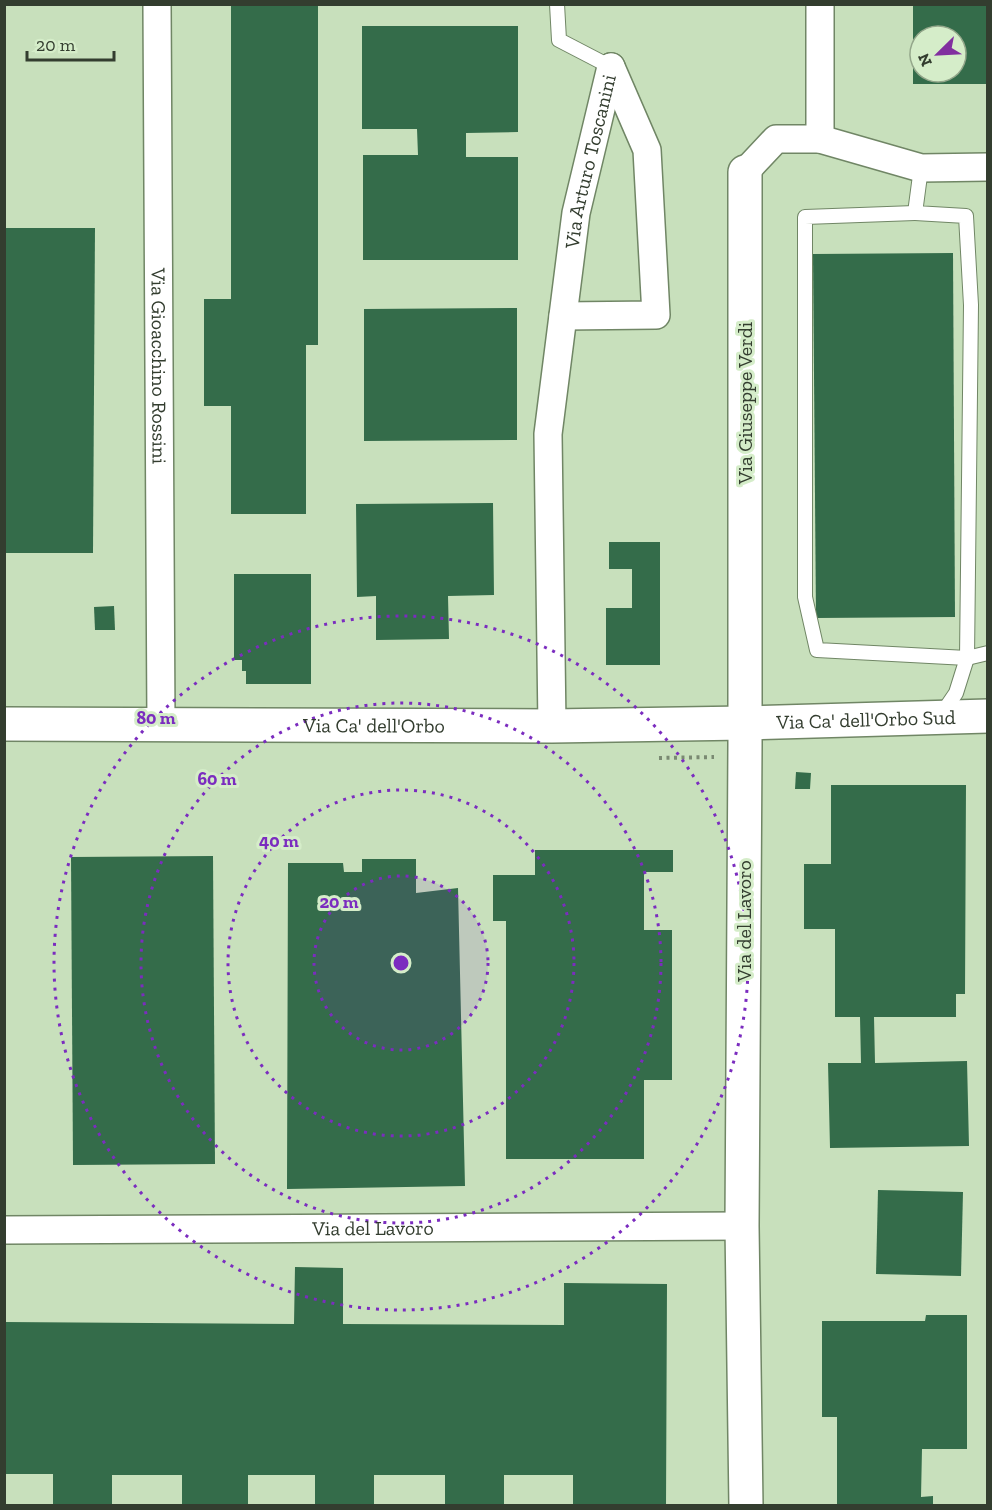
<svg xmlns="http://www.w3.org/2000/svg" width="992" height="1510" font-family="'Zilla Slab',serif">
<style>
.building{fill:#346c4a;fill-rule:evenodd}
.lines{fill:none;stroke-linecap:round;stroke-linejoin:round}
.lane-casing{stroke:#708665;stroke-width:16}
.street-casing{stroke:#708665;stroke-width:30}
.secondary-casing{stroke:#708665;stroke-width:36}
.path{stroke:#7a8a72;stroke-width:4;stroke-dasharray:3 4.5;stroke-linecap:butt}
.lane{stroke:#fff;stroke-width:14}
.street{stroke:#fff;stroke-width:27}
.secondary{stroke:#fff;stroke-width:33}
.ring{fill:none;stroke:#7b2cbf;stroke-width:3;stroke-dasharray:3 6}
.labels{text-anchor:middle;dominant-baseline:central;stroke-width:6;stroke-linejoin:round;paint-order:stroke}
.street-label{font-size:20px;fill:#333d2f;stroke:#d5edc9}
.centre{fill:#7b2cbf;stroke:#d5edc9;stroke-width:3}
.ring-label{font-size:18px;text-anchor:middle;font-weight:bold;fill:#7b2cbf;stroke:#d5edc9;stroke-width:6;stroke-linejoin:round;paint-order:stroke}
</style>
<rect width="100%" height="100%" fill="#c8e0bc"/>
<g class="building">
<path d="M231 4H318V345H306V514H231V406H204V299H231Z"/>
<path d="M913 4H988V84H913ZM920 36H956V72H920Z"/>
<path d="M362 26H518V132L466 133V157H518V260H363V155H418L417 129H362Z"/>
<path d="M4 228H95L93 553H4Z"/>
<path d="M953 253 955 617 816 618 813 254Z"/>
<path d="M513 308H517V440L364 441V309Z"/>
<path d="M493 503 494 595 448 596 449 639 376 640V596L357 597 356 504Z"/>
<path d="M609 542H660V665H606V608H632V569H609Z"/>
<path d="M234 574H311V684H246V671H242V660H234Z"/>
<path d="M114 606 115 630H95L94 607Z"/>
<path d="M796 772 811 773 810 789H795Z"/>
<path d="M831 785H966L965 994H956V1017H874L875 1063 967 1061 969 1146 830 1148 828 1063H861L860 1017H835V929H804V864H831Z"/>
<path d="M535 850H673V872H644V930H672V1080H644V1159H506V921H493V875H535Z"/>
<path d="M213 856 215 1164 73 1165 71 857Z"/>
<path d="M362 859H416V893L458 888 465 1186 287 1189 288 863H343L344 872H362Z"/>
<path d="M878 1190 963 1192 961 1276 876 1274Z"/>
<path d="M295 1267 343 1268V1324L564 1325V1283L667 1284 666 1506H573V1475H504V1506H445V1475H374V1506H315V1475H248V1506H182V1475H112V1506H53V1474H5V1322L294 1324Z"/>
<path d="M926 1315H967V1449H922L921 1497 933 1496V1506H837V1417H822V1321H925Z"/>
</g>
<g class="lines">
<g class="lane-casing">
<g id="lane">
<path d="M557 4 559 40 611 67"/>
<path d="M921 168 915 213 966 216 971 305 967 658 956 693 941 715"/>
<path d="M915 213 805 217V597L817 650 967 658 988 653"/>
</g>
</g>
<g class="street-casing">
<g id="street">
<path id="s1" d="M157 4 161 725"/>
<path d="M820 139 921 168 988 167"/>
<path d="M745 172 776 139H820V4"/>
<path d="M563 316 656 315 647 150 611 67"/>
<path id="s2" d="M552 726 548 434 576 213 611 67"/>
<path id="s3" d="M4 1230 742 1226"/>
</g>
</g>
<g class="secondary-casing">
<g id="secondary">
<path d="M745 172V744L742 1226 746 1506"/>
<path id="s4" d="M4 724 552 726 745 723 988 716"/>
</g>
</g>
<path class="path" d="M659 758 714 757"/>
<use href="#lane" class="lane"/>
<use href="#street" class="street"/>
<use href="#secondary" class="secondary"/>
</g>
<circle cx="401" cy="963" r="87" fill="#7b2cbf" fill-opacity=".12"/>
<g class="ring">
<circle cx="401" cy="963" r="87"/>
<circle cx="401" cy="963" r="173"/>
<circle cx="401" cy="963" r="260"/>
<circle cx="401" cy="963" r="347"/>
</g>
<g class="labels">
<g class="street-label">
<text stroke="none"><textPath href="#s2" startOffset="568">Via Arturo Toscanini</textPath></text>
<text stroke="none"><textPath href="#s1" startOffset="362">Via Gioacchino Rossini</textPath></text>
<text transform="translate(745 403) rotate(-90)">Via Giuseppe Verdi</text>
<text stroke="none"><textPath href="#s4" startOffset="862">Via Ca' dell'Orbo Sud</textPath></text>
<text stroke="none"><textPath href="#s4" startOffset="370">Via Ca' dell'Orbo</textPath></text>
<text transform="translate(744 921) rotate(-90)">Via del Lavoro</text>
<text stroke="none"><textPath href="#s3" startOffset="369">Via del Lavoro</textPath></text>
</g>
</g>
<circle cx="401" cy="963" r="9" class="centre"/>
<g class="ring-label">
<text x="156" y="724">80 m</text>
<text x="217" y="785">60 m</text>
<text x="279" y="847">40 m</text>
<text x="339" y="908">20 m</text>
</g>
<rect width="992" height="1510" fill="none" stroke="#333d2f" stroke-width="12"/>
<g transform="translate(938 54) rotate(246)"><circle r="28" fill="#d5edc9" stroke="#94a78b" stroke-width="1.5"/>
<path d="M0-4.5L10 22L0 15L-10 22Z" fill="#812f9f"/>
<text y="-9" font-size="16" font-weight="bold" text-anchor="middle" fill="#333d2f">N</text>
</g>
<path d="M27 51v9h87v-9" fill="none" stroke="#333d2f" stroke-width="3"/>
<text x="36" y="51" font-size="18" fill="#333d2f" stroke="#d5edc9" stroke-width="4.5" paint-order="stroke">20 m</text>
</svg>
